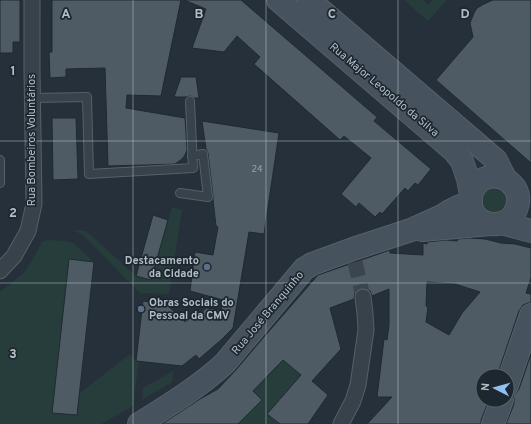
<svg xmlns="http://www.w3.org/2000/svg" width="531" height="424" font-family="Overpass,sans-serif">
<style>
.green{fill:#273d3c}
.building{fill:#4e5b65;stroke:#1f2931;fill-rule:evenodd}
.lines{fill:none;stroke-linecap:round;stroke-linejoin:round}
.street-tunnel{stroke:#3a454f;stroke-width:15;stroke-dasharray:15 8;stroke-linecap:butt}
.lane-casing{stroke:#566068;stroke-width:10}
.street-casing{stroke:#566068;stroke-width:17}
.secondary-casing{stroke:#566068;stroke-width:24}
.lane{stroke:#38424b;stroke-width:8}
.street{stroke:#38424b;stroke-width:15}
.secondary{stroke:#46525d;stroke-width:22}
.grid{fill:none;stroke:#b4bdc6;stroke-width:1;stroke-opacity:0.55}
.service-dot{fill:#5c6f8a;stroke:#1d272f;stroke-width:1.5}
.labels{text-anchor:middle;dominant-baseline:central;stroke-width:3.5;stroke-linejoin:round;paint-order:stroke}
.number-label{font-size:9px;fill:#9aa4ae}
.street-label{font-size:11px;fill:#b4bdc6;stroke:#1d272f}
.poi-label{font-size:11px;font-weight:bold;fill:#b4bdc6;stroke:#1d272f;text-anchor:end}
.grid-label{font-size:13px;text-anchor:middle;font-weight:bold;fill:#b4bdc6;stroke:#1d272f;stroke-width:3.5;stroke-linejoin:round;paint-order:stroke}
</style>
<rect width="100%" height="100%" fill="#25303a"/>
<g class="green">
<path d="M404 0H423L428 5 433 0H447L428 21Z"/>
<path d="M487 187 505 190 509 205 498 216 483 212 479 198Z"/>
<path d="M172 207 182 210 169 294 140 293 83 235 73 230 86 231 95 239 136 276 151 280Z"/>
<path d="M47 240 64 241 73 243 94 262 80 393 130 354 136 361H139L133 406 101 424H0V292L24 273 30 264 42 242Z"/>
<path d="M283 360 301 375 267 414 280 424H229L210 393 218 388 233 403 230 407 243 419 261 400 253 392Z"/>
<path d="M173 371 172 382 142 400 143 388Z"/>
</g>
<g class="building">
<path d="M0 0H20V42H13V53H0Z"/>
<path d="M52 0H181L161 96 127 95 126 108 185 118 187 150 185 155 182 159 175 164 146 165 108 166 105 68 66 69V77L50 78 49 52H52Z"/>
<path d="M184 0H241L377 117 374 121 431 169 418 185 415 183 408 191 405 188 382 214 380 212 375 217 359 203 356 207 341 194 371 158 344 136 340 140 254 64 260 57 237 36 224 52 192 48 206 9Z"/>
<path d="M493 0H531V163L436 80 473 37 470 23 474 13 477 8 484 4Z"/>
<path d="M181 77H196L199 98H194L190 96 186 97H174Z"/>
<path d="M52 118H76L78 179 53 180Z"/>
<path d="M202 121 279 133 264 234 249 232 233 328 221 340 199 359 196 355 182 366 136 361 143 301 166 304 185 322V318L196 319 206 308 221 310 223 300 190 291 195 252 213 255 218 227 216 226 213 200V196L208 153 206 149Z"/>
<path d="M153 215 168 220 151 280 136 276Z"/>
<path d="M469 238 485 239 501 243 515 244 531 248V278L526 293 531 294V303H528L523 305 519 311 497 376H483V400H489L481 420V424H367L392 397H377L384 339 387 340 389 325V289L372 296 370 291 366 289 362 288 358 290 355 293 354 299 330 308 341 349 312 381 328 395 308 424H280L267 414 301 375 283 360 253 391 262 400 238 424H162L200 399 218 389 235 371 263 338 318 275 390 250V253L423 255V243L427 244V242L446 240 457 241 458 239ZM427 282 455 284 480 292 462 313 449 335 426 322 428 307 426 306Z"/>
<path d="M69 259 94 262 77 415 52 413Z"/>
<path d="M531 354V424H506L514 404V398L513 395 515 394 519 389Z"/>
</g>
<g class="lines">
<path class="street-tunnel" d="M355 262 363 297"/>
<g class="lane-casing">
<g id="lane">
<path d="M32 98 87 97 89 174 193 168 190 101"/>
<path d="M0 160V183"/>
<path d="M180 193 208 197 203 154 192 156"/>
</g>
</g>
<g class="street-casing">
<g id="street">
<path d="M0 271 14 256 28 231 34 204 32 71V0"/>
<path d="M341 424 353 401 358 385 366 330 365 313 363 297"/>
</g>
</g>
<g class="secondary-casing">
<g id="secondary">
<path d="M278 0 454 151 462 161 468 179 471 194"/>
<path d="M309 0 496 160C499 166 502 174 506 179 509 182 512 184 515 188 521 198 518 213 508 220 501 225 492 225 484 222 458 210 472 166 506 179"/>
<path d="M501 223 531 231"/>
<path d="M422 230 491 224"/>
<path d="M507 385 531 315"/>
<path d="M139 424C169 405 199 387 225 363L304 269 312 264 353 249 411 230 442 216 450 211 458 207 471 202"/>
<path d="M493 424 502 400"/>
</g>
</g>
<use href="#lane" class="lane"/>
<use href="#street" class="street"/>
<use href="#secondary" class="secondary"/>
</g>
<path class="grid" d="M133 0V424M266 0V424M398 0V424M0 141H531M0 283H531"/>
<g class="service-dot">
<circle cx="207" cy="267" r="4"/>
<circle cx="141" cy="309" r="4"/>
</g>
<g class="labels">
<g class="number-label">
<text x="257" y="169">24</text>
</g>
<g class="street-label">
<text transform="translate(384 90) rotate(40)">Rua Major Leopoldo da Silva</text>
<text transform="translate(32 140) rotate(-90)">Rua Bombeiros Voluntários</text>
<text transform="translate(268 313) rotate(-50)">Rua José Branquinho</text>
</g>
<g class="poi-label">
<text x="199" y="261">Destacamento<tspan x="199" dy="13">da Cidade</tspan></text>
<text x="149" y="303" text-anchor="start">Obras Sociais do<tspan x="149" dy="13">Pessoal da CMV</tspan></text>
</g>
</g>
<g class="grid-label">
<text x="66" y="18">A</text>
<text x="199" y="18">B</text>
<text x="332" y="18">C</text>
<text x="465" y="18">D</text>
<text x="13" y="75">1</text>
<text x="13" y="217">2</text>
<text x="13" y="358">3</text>
</g>
<g transform="translate(495 388) rotate(276)"><circle r="19" fill="#1d272f" stroke="#59636b"/>
<path d="M0-3L7 15L0 10L-7 15Z" fill="#8fc0f0"/>
<text y="-6" font-size="11" font-weight="bold" text-anchor="middle" fill="#b4bdc6">N</text>
</g>
</svg>
